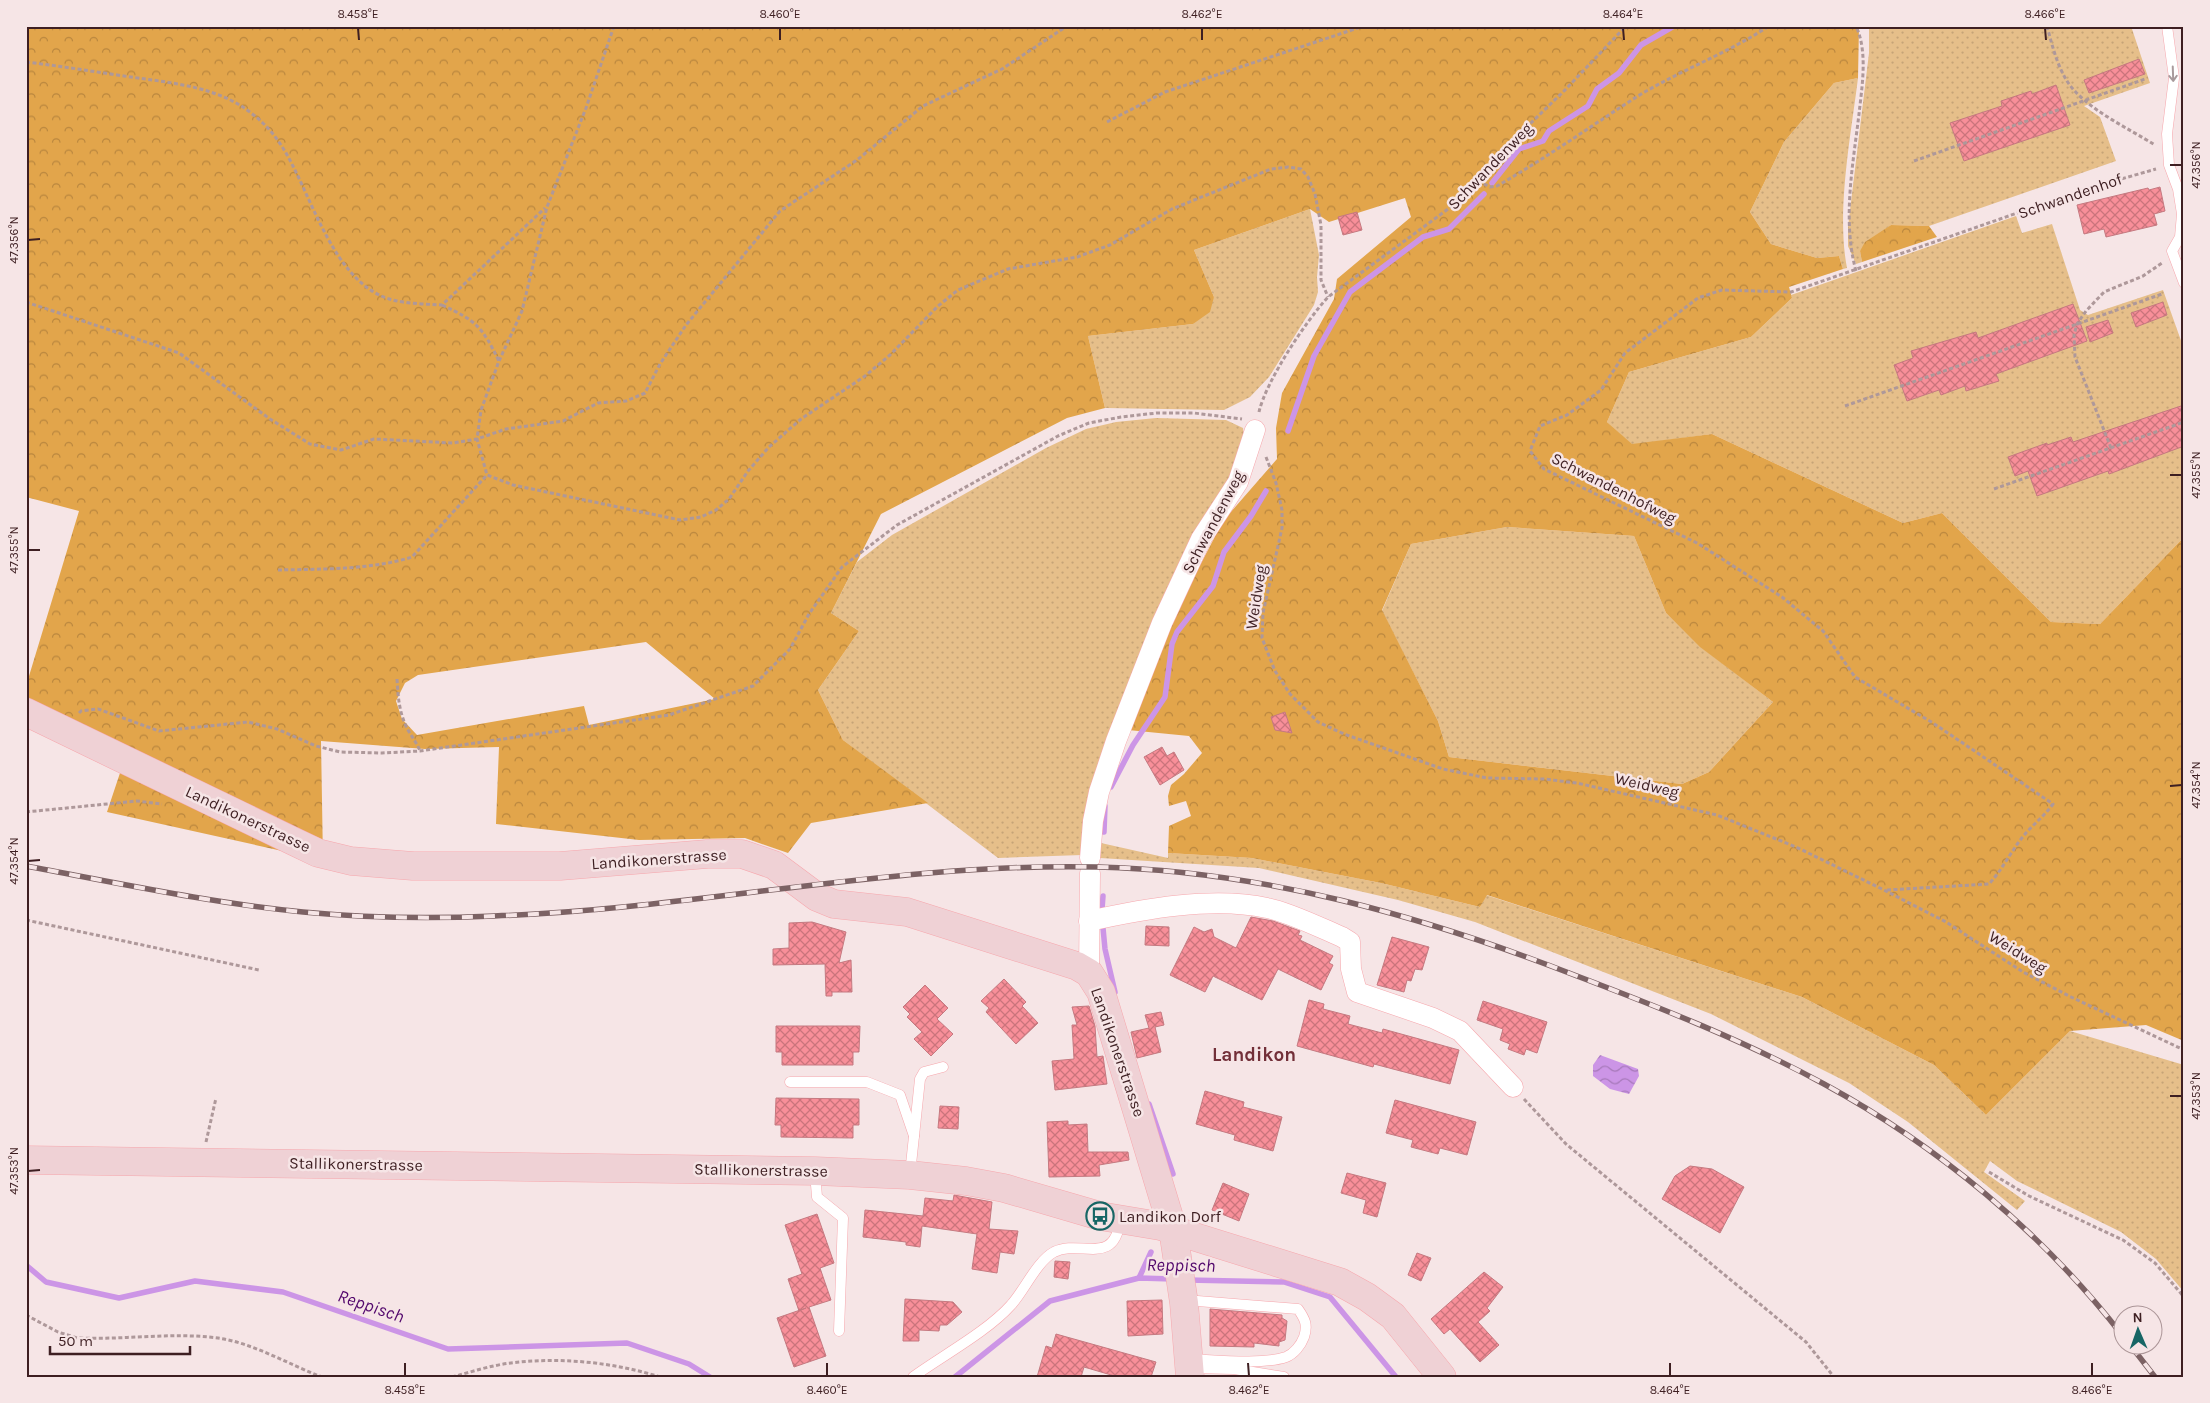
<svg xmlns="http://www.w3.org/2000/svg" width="2210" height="1403" font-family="Karla,sans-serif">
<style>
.grass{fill:url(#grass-dots)}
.forest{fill:url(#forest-crowns);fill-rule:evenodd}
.water{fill:url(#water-waves)}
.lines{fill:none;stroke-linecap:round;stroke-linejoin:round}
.stream{stroke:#cc95e6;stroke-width:5.5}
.building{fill:url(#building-cross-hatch);stroke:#c57980}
.lane-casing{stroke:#f7a7ad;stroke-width:11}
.street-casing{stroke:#f7a7ad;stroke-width:21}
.secondary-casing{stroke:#f7a7ad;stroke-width:29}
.path{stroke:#ae989a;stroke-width:3;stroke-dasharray:4 2.5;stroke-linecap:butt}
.lane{stroke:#fff;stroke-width:10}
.street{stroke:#fff;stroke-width:20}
.secondary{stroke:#efd1d5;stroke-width:28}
.rail-casing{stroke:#7c6264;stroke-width:5.5}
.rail{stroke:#f6e5e6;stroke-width:4;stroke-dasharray:11;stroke-linecap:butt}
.oneway{stroke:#a89a9c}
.ticks{fill:none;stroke:#3e1f22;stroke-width:2}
.labels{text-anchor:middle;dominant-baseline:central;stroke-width:5;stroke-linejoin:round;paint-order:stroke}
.street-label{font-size:16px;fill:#3e1f22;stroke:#f6e5e6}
.poi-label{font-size:16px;fill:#3e1f22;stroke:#f6e5e6;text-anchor:start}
.water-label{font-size:18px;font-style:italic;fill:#52076c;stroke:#f6e5e6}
.quarter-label{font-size:19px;font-weight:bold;fill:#722f38;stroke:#f6e5e6}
.neatline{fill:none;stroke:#3e1f22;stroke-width:2}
.ticks-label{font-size:12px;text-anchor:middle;fill:#3e1f22}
</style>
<defs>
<pattern id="grass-dots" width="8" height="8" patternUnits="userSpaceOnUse" patternTransform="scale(1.25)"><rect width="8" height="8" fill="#e6bf8a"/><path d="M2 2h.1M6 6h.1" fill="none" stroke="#c6a477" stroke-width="1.8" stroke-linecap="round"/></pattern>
<pattern id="forest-crowns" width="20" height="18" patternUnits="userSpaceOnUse" patternTransform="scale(1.25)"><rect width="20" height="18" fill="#e2a54b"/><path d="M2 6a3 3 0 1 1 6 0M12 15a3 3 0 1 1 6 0" fill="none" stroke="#b9863e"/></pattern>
<pattern id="water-waves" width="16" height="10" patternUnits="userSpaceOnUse" patternTransform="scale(1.25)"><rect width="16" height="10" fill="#cc95e6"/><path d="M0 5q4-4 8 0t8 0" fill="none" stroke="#a779ba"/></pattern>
<pattern id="building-cross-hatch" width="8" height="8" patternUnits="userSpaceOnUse" patternTransform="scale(1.25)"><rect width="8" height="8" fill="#f88f99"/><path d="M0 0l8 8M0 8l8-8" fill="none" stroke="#ca747c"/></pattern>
</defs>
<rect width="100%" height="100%" fill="#f6e5e6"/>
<g class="grass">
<path d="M1869 26H2131L2150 83 2084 106 2100 117 2116 161 1929 226 1891 225 1860 251 1862 262 1856 264 1848 246V227L1869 53Z"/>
<path d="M1858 78C1851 135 1836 212 1847 268L1843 269 1839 256 1817 258 1771 244 1750 212 1784 142 1834 83Z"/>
<path d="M1310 209 1319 255 1317 277 1318 292 1314 305 1269 377 1250 397 1224 410 1105 408 1088 336 1193 324 1214 297 1194 250Z"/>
<path d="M2016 216 2022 233 2052 224 2080 310 2088 315 2163 290 2184 349V537L2100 624 2051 622 1942 513 1903 523 1712 434 1632 445 1607 422 1629 372 1751 337 1792 298 1791 295Z"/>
<path d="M1156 418 1226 420 1243 428 1245 444 1230 483 1205 518 1082 855 998 858 843 740 818 690 859 631 831 613 857 562 892 535 1046 448 1086 429 1116 422Z"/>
<path d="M1507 527 1634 536 1666 613 1701 647 1773 702 1709 772 1682 784 1449 757 1438 721 1382 611 1411 544Z"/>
<path d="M1101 843 1168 858V853L1252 858 1381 883 1480 907 1486 895 1802 997 1934 1065 1986 1115 2070 1031 2184 1065V1292L2156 1259 2121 1232 2017 1181 1990 1161 1984 1172 2025 1201 2017 1210 1908 1122 1849 1083 1711 1014 1475 922 1398 900 1259 868 1100 858Z"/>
</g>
<g class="forest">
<path d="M26 26H1859L1858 78 1834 83 1784 142 1750 212 1771 244 1817 258 1839 256 1843 269 1789 287 1792 298 1751 337 1629 372 1607 422 1632 444 1712 434 1903 523 1942 513 2051 622 2100 624 2184 537V1041L2146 1025 2070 1031 1986 1115 1934 1065 1802 997 1487 895 1480 907 1381 883 1252 858 1168 853 1169 826 1191 816 1186 801 1169 806 1168 796 1171 785 1184 774 1202 753 1189 736 1128 730 1179 606 1223 521 1277 459 1276 428 1282 393 1334 299 1337 279 1411 217 1405 198 1329 222 1310 209 1194 250 1214 297 1210 312 1193 324 1088 336 1105 408 1067 418 881 514 831 613 859 631 818 690 843 740 928 803 811 823 788 853 745 838 639 840 496 824 499 747 425 749 321 741 323 860 107 812 125 758 26 698V686L79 511 26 497ZM1507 527 1634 536 1666 613 1700 647 1773 702 1709 772 1682 784 1449 757 1438 721 1382 610 1411 544ZM646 642 715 699 589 725 584 706 417 735 402 719 396 701 405 683 418 675Z"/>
<path d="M1891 225 1929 226 1937 237 1862 262 1860 251 1865 242Z"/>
</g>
<path class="water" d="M1600 1055 1638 1069 1639 1076 1629 1094 1610 1089 1593 1076V1065Z"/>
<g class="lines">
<g class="stream">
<path d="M1492 183 1519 149 1543 141 1549 131 1588 106 1597 89 1619 73 1641 45 1674 26"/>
<path d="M1288 431 1314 356 1350 292 1423 237 1449 229 1484 194"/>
<path d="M1111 787 1133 745 1165 697 1172 644 1177 632 1213 586 1224 552 1251 516 1266 491"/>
<path d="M1104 832 1105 806"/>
<path d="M1102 909 1103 896"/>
<path d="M1103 928 1105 949 1115 992"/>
<path d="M1149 1104 1173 1174"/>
<path d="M26 1265 46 1282 119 1298 195 1281 283 1292 448 1349 627 1343 689 1364 710 1377"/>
<path d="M1139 1278 1151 1252"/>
<path d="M1187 1280 1284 1282 1330 1297 1396 1377"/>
<path d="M955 1377 1050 1301 1139 1278 1173 1279"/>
</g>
</g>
<g class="building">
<path d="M2139 59 2145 74 2089 93 2084 80Z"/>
<path d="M2056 85 2070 125 1964 161 1950 123 2002 106 2001 101 2031 91 2032 94Z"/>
<path d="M2160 187 2165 211 2154 214 2157 225 2106 237 2104 229 2084 234 2077 205 2148 188 2149 190Z"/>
<path d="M1357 212 1362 230 1343 235 1338 217Z"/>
<path d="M2163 302 2167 315 2136 327 2131 313Z"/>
<path d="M2073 304 2087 341 1996 374 1999 381 1966 391 1965 386 1941 395 1939 390 1907 401 1894 365 1913 358 1911 351 1976 332 1978 338Z"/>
<path d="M2108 320 2113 333 2090 342 2086 327Z"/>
<path d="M2184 405V446L2109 474 2108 471 2037 496 2028 471 2015 476 2008 457 2047 443V445L2071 437 2073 442Z"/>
<path d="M1285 712 1292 733 1275 730 1271 717Z"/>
<path d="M1162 747 1167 756 1174 752 1184 770 1160 785 1144 757Z"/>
<path d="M1251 917 1273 921 1300 931 1298 935 1302 936 1300 940 1333 956 1329 963 1333 965 1321 990 1278 969 1262 1000 1213 976 1205 992 1170 975 1194 927 1204 932 1212 929 1214 937 1236 948Z"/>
<path d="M812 922 846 932 839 963 851 960 852 992H832V996H826L825 964 773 965V949L789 948V923Z"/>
<path d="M1146 926 1169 927V946L1145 945Z"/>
<path d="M1392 937 1429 947 1422 970 1415 969 1411 981 1407 980 1404 992 1377 985Z"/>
<path d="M1004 979 1026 1002 1022 1006 1038 1023 1016 1044 986 1012 989 1008 981 1001Z"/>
<path d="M925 985 948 1008 937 1019 953 1034 931 1056 914 1039 922 1032 907 1017 910 1014 903 1007Z"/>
<path d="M1309 1000 1324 1004 1323 1009 1350 1016 1348 1024 1382 1033 1383 1029 1459 1050 1450 1084 1374 1064 1373 1067 1297 1046Z"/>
<path d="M1483 1001 1547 1022 1537 1053 1526 1049 1524 1055 1508 1049 1510 1044 1500 1040 1503 1029 1477 1020Z"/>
<path d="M1089 1006 1095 1026 1097 1057 1103 1056 1107 1084 1055 1090 1052 1061 1074 1059 1072 1025H1077L1072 1007Z"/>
<path d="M1161 1012 1164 1025 1155 1027 1161 1052 1137 1058 1131 1032 1149 1028 1145 1015Z"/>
<path d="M776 1026H860L859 1052H853V1065H782V1052H776Z"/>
<path d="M1205 1091 1244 1102 1243 1107 1282 1117 1273 1151 1234 1140 1235 1135 1196 1124Z"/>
<path d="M776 1098 859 1099V1125H853V1138L781 1137V1125H775Z"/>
<path d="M1395 1100 1476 1122 1467 1155 1440 1148 1438 1154 1411 1147 1413 1140 1386 1133Z"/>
<path d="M940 1106 959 1107 958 1129 938 1128Z"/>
<path d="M1068 1121V1125L1087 1124 1088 1152H1128L1129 1160 1099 1165 1100 1176 1049 1177 1047 1122Z"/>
<path d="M1690 1166 1712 1169 1744 1187 1720 1233 1662 1199 1675 1176Z"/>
<path d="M1347 1173 1386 1183 1377 1217 1363 1213 1366 1200 1341 1193Z"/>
<path d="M1223 1183 1249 1194 1239 1221 1212 1210Z"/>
<path d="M954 1195 992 1202 989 1229 1018 1231 1014 1254 1000 1252 997 1273 972 1269 977 1234 922 1226 920 1247 906 1245V1242L863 1237 865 1210 923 1216 925 1198 953 1201Z"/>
<path d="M817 1214 834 1263 820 1268 831 1300 809 1307 826 1356 794 1367 777 1318 806 1308 799 1311 788 1279 802 1274 785 1225Z"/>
<path d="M1417 1253 1431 1258 1421 1281 1408 1275Z"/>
<path d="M1055 1261 1070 1262 1068 1279 1054 1277Z"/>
<path d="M1484 1272 1503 1287 1487 1308 1490 1311 1478 1322 1499 1345 1480 1362 1450 1329 1444 1334 1431 1319Z"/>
<path d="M905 1299 953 1302 962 1312 947 1325H940L939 1331 919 1330V1341H903Z"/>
<path d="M1162 1300 1163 1334 1128 1336 1127 1301Z"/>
<path d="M1210 1309 1282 1315V1318L1287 1321 1285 1340 1279 1342V1346L1254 1343V1347L1210 1346Z"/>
<path d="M1056 1334 1156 1362 1151 1377H1118L1084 1367 1081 1377H1037L1046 1346 1052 1348Z"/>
</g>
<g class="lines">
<g class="lane-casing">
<g id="lane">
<path d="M2167 26 2174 78 2167 134 2169 165 2178 189 2182 214 2180 237 2172 251 2184 283"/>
<path d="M790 1082H867L900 1095 914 1136"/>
<path d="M815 1172 817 1197 843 1218 839 1331"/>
<path d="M910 1174 920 1079 924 1072 943 1067"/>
<path d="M1185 1300 1298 1309C1305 1319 1308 1325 1304 1337 1301 1345 1294 1354 1286 1357 1263 1365 1215 1360 1189 1359"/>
<path d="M1190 1368 1234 1369 1284 1377"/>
<path d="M913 1377C942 1356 988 1331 1011 1305 1024 1291 1037 1261 1054 1252 1080 1239 1114 1267 1120 1221"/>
</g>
</g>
<g class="street-casing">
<g id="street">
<path d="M1090 858 1093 821 1099 792 1116 741 1162 623 1201 539 1238 482 1255 430"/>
<path d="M1089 921C1143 909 1213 896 1267 908 1289 912 1321 928 1342 937L1350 942 1351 969 1357 992 1433 1018 1460 1031 1513 1087"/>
<path d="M1089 973 1090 873"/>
</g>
</g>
<g class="secondary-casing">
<g id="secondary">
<path d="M26 712 295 842 318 853 351 861 413 866H560L707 854H742L774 865 817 897 834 904 907 912 1077 966 1089 973 1101 992 1173 1230 1184 1303 1190 1377"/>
<path d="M26 1160 815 1171 910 1175 966 1181 1004 1188 1100 1216 1160 1226 1340 1282 1367 1297 1393 1316 1442 1377"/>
</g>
</g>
<g class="path">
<path d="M614 26 586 108 547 207 522 311 499 361 481 410 477 439 487 475 513 485 680 520 701 517 716 510 729 499 748 471 769 447 801 419 865 376 890 355 938 306 958 290 1008 269 1077 257 1110 245 1172 209 1271 169 1288 167 1301 169 1308 177 1315 194 1321 225V280L1328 297"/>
<path d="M2047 26C2052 45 2057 65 2067 81 2084 108 2128 128 2155 145"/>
<path d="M26 62C59 66 91 71 124 76 163 82 213 85 247 110 261 120 271 130 281 145 311 190 332 285 393 300 408 304 426 304 442 305L545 208"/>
<path d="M1107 122 1165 92 1364 26"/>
<path d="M1914 161 2145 79"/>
<path d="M1478 181 1490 187 1497 186C1546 158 1591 126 1638 96 1681 70 1728 53 1769 26"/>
<path d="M1856 271C1842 220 1853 165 1859 114 1862 86 1868 52 1856 26"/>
<path d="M26 302 179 353 270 419 310 444 341 450 374 439 453 443 477 439 506 429 563 421 598 403 626 401 645 393 660 364 686 325 780 211 857 160 923 106 1002 69 1067 26"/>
<path d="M442 305C477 321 482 327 499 361"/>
<path d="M1845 406 2162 294"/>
<path d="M1259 412C1266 381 1306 321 1328 297L1459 201 1478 181 1509 144 1564 91 1626 26"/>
<path d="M2111 448 2075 357 2074 335 2077 324 2086 311 2104 292 2143 276 2162 263"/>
<path d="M1266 457 1276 483 1282 510V528L1263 613 1262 638 1275 671 1290 694 1318 722 1344 734 1443 769 1487 778 1544 779 1577 783 1717 815 1796 847 1884 890 1946 922 2023 972 2069 996 2184 1050"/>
<path d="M1994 489 2184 422"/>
<path d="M278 570C320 569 371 570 412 557L487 475"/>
<path d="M397 679C398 696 399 711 406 726 410 735 416 741 420 751"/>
<path d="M79 713 81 711 98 709 159 731 248 722 277 729 316 746 340 752 382 753 420 751 669 715 753 686 790 649 809 614 842 567 897 525 1058 436 1089 423 1121 417 1157 413H1194L1242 419"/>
<path d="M26 812 137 801 162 804"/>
<path d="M1887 890 1989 884C2003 869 2012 849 2026 833 2035 823 2045 815 2053 804L1933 723 1855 677 1823 631 1782 597 1697 543 1544 469 1530 451 1540 426 1567 415 1601 390 1625 353 1698 298 1722 290 1791 292 2083 190 2156 169"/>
<path d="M26 920 259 970"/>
<path d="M1524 1099 1566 1144 1806 1342 1834 1377"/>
<path d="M206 1142 216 1098"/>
<path d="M1989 1172 2029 1196 2123 1240 2155 1263 2184 1297"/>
<path d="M26 1315 58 1332 77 1338C124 1340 172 1332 218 1338 253 1343 290 1365 322 1377"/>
<path d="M452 1377C471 1372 492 1365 511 1363 560 1357 613 1362 660 1377"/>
</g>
<use href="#lane" class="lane"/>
<use href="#street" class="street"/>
<use href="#secondary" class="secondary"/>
<g class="rail-casing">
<g id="rail">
<path d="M26 866C118 883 210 903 303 912 367 918 430 919 494 916 696 909 895 862 1098 867 1264 871 1423 916 1577 976 1661 1008 1745 1041 1824 1084 1938 1146 2042 1232 2122 1335"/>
<path d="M2131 1346 2155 1377"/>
</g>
</g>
<use href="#rail" class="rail"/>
</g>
<defs><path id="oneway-shaft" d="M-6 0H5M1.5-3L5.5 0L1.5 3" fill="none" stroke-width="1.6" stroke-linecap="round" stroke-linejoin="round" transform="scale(1.25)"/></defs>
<use class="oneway" href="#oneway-shaft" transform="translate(2173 74) rotate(88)"/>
<path class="ticks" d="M358 28 359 40M780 28V40M1202 28V40M1623 28 1624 40M2045 28 2046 40M2170 165H2182M28 240 40 239M2170 475H2182M28 550H40M2170 786 2182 785M28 861 40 860M2170 1096H2182M28 1171 40 1170M405 1363V1376M827 1363V1376M1248 1363 1249 1376M1670 1363V1376M2092 1363V1376"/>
<defs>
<g id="bus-ring" transform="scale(1.4375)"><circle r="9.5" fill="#f6e5e6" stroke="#176665" stroke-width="1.5"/><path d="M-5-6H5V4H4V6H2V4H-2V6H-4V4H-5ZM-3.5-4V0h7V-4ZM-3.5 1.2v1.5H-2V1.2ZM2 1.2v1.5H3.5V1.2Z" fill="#176665"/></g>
</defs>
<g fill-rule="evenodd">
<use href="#bus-ring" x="1100" y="1216"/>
</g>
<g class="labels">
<g class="street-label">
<text transform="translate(1490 166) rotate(-46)">Schwandenweg</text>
<text transform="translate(2070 196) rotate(-19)">Schwandenhof</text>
<text transform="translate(1614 488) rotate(27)">Schwandenhofweg</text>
<text transform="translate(1213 522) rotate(-62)">Schwandenweg</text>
<text transform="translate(1256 597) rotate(-81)">Weidweg</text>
<text transform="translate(1647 785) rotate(13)">Weidweg</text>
<text transform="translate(248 819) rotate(25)">Landikonerstrasse</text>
<text transform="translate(659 859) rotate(-4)">Landikonerstrasse</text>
<text transform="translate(2018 952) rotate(32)">Weidweg</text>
<text transform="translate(1118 1052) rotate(71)">Landikonerstrasse</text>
<text transform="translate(356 1164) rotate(1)">Stallikonerstrasse</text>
<text transform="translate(761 1170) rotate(1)">Stallikonerstrasse</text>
</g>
<g class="poi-label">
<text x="1119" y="1216">Landikon Dorf</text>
</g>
<g class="water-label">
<text transform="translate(1181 1265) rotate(1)">Reppisch</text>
<text transform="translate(371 1306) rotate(19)">Reppisch</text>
</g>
<g class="quarter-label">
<text x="1254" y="1055">Landikon</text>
</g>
</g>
<rect width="2210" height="1403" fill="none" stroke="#f6e5e6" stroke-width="55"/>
<g transform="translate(2138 1330) rotate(358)"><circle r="24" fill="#f6e5e6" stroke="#ac9698"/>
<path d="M0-4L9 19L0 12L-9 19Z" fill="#176665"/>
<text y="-8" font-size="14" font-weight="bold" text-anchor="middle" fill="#3e1f22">N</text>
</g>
<path d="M50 1346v8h140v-8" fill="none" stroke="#3e1f22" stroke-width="2.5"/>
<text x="58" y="1346" font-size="15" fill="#3e1f22" stroke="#f6e5e6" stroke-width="4" paint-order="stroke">50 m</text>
<rect x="28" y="28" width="2154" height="1348" class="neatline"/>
<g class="ticks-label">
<text x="358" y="18">8.458°E</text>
<text x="780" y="18">8.460°E</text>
<text x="1202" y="18">8.462°E</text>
<text x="1623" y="18">8.464°E</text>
<text x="2045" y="18">8.466°E</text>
<text transform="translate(2196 165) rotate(-90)" y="4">47.356°N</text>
<text transform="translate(14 240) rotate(-90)" y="4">47.356°N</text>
<text transform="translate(2196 475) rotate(-90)" y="4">47.355°N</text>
<text transform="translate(14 550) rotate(-90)" y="4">47.355°N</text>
<text transform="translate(2196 785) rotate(-90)" y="4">47.354°N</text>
<text transform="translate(14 861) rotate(-90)" y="4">47.354°N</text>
<text transform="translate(2196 1096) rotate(-90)" y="4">47.353°N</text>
<text transform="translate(14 1171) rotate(-90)" y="4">47.353°N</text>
<text x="405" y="1394">8.458°E</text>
<text x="827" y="1394">8.460°E</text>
<text x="1249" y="1394">8.462°E</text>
<text x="1670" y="1394">8.464°E</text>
<text x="2092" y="1394">8.466°E</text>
</g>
</svg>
